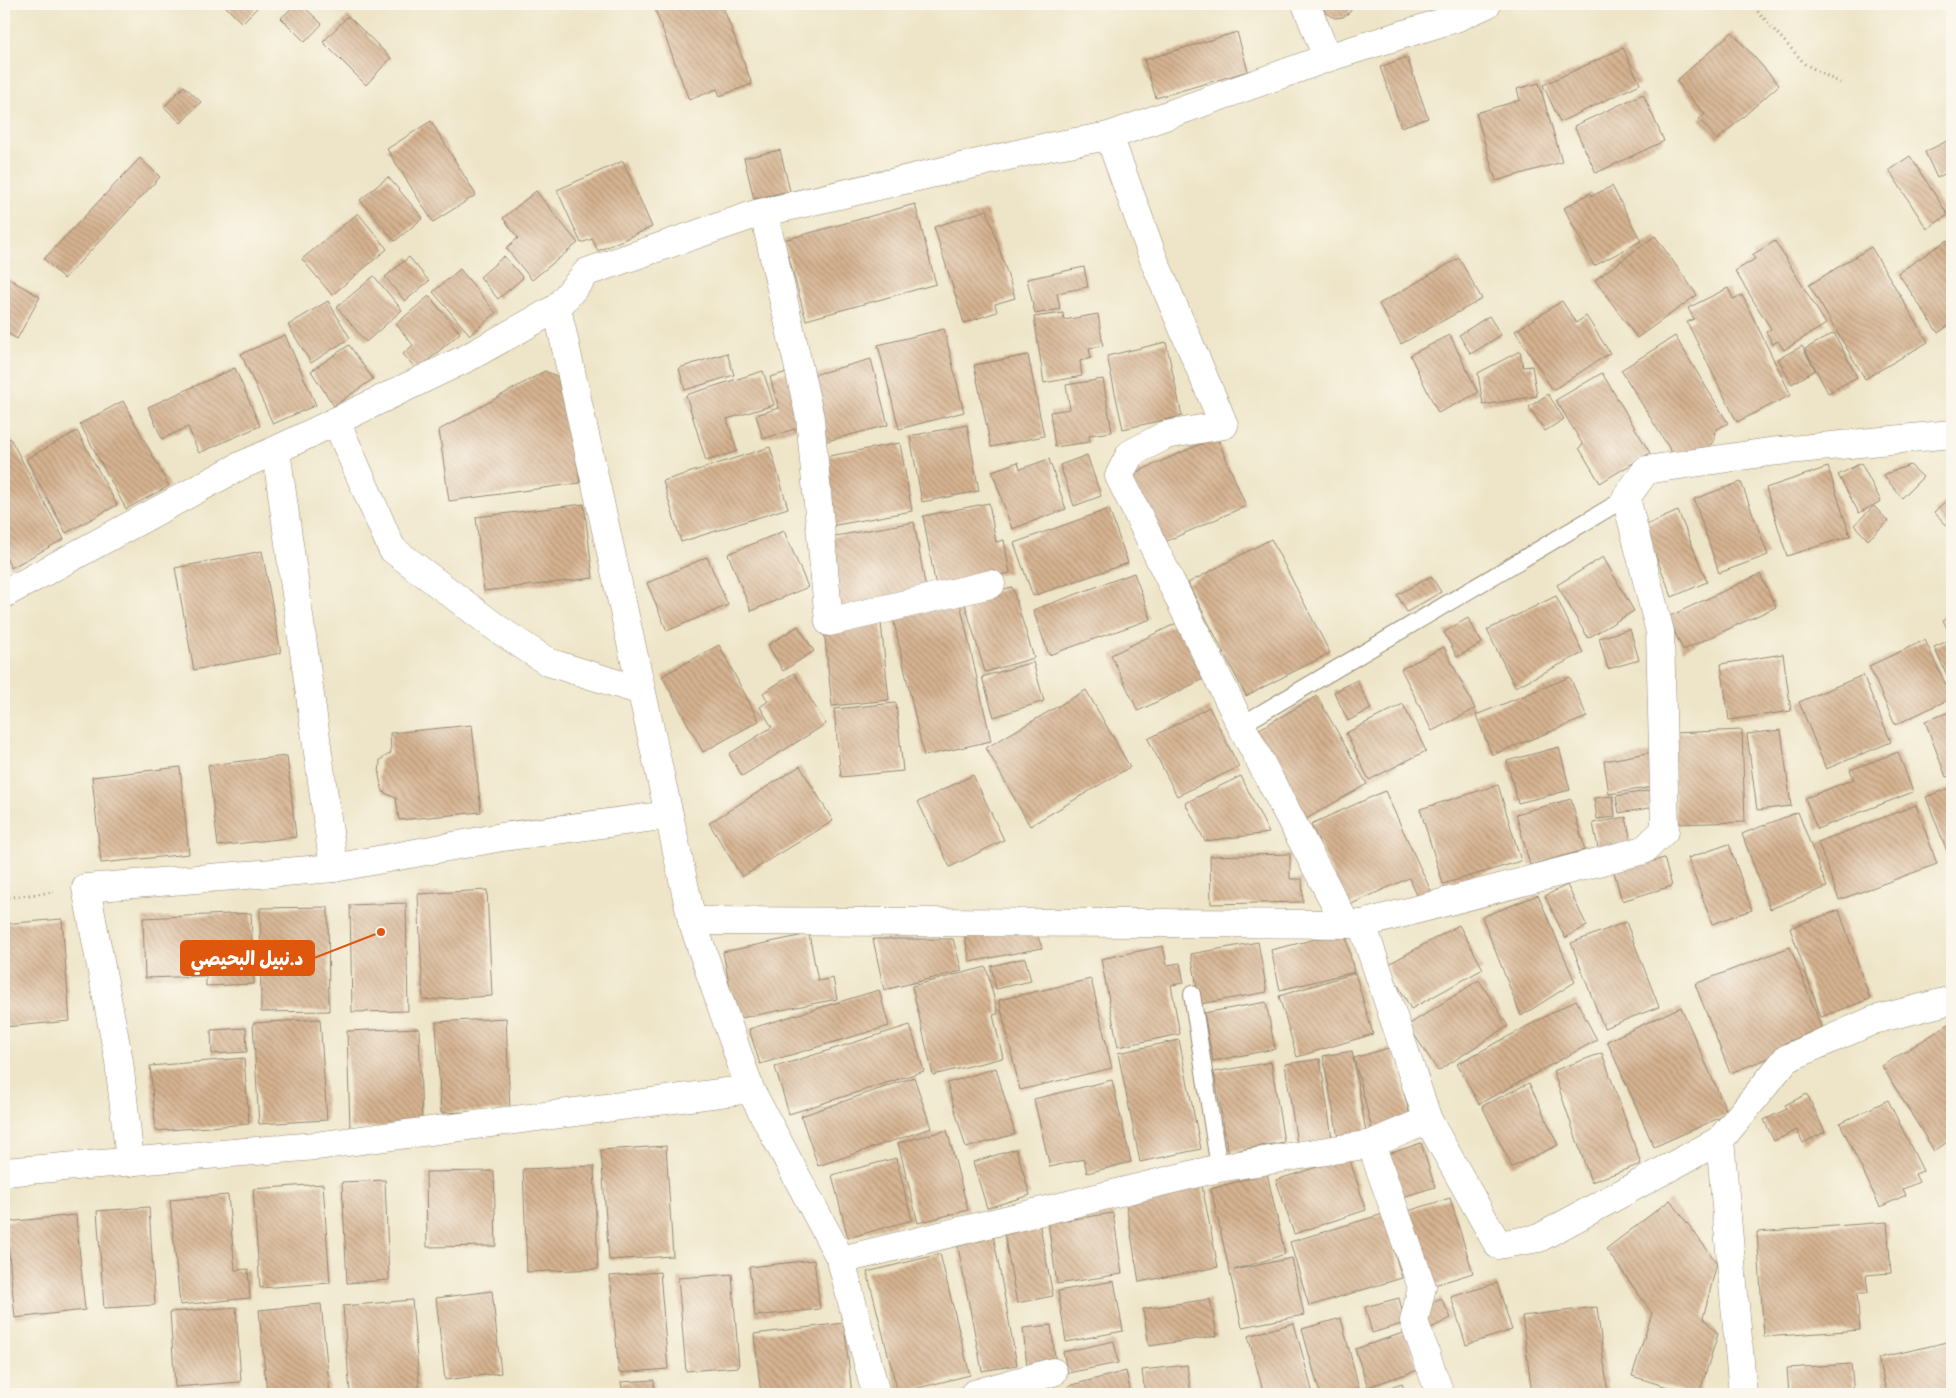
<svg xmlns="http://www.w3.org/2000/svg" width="1956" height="1398" font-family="Itim,'Playpen Sans Arabic',sans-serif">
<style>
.building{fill:url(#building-back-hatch)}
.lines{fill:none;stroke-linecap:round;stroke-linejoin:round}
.lane-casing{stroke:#948873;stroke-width:18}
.street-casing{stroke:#948873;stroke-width:29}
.path{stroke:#948873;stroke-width:3;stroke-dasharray:1 4;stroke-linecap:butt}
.lane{stroke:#fff;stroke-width:16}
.street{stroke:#fff;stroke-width:28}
.leader{fill:none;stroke:#df570d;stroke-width:2}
.callout-dot{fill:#df570d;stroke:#fbf7ec;stroke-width:2}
.callout{fill:#df570d;stroke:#df570d;stroke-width:2}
.callout-label{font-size:19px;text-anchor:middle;font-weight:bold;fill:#fff}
</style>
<defs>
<pattern id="building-back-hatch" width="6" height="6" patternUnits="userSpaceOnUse" patternTransform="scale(1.25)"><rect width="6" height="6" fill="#d6b391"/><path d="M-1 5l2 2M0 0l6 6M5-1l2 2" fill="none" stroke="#af9276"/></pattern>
</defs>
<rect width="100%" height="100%" fill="#fbf7ec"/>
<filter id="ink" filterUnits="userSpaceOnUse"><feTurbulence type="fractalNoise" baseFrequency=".02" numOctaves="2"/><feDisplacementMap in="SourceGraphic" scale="10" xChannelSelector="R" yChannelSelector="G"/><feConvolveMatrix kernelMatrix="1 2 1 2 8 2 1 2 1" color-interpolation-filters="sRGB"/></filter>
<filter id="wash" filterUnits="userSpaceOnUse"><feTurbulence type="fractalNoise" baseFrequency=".0096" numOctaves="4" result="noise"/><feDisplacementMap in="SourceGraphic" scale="20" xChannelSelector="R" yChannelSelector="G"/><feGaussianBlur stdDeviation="1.12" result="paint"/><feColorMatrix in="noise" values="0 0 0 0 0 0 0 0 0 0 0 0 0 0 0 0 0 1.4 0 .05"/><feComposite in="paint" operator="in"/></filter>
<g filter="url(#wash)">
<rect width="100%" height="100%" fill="#eee5c8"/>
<g id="blocks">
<g class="building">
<path d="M223 4H261L242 23Z"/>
<path d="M296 4H301L322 24 305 42 281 18Z"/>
<path d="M653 4H722L752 84 720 96 717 89 689 100Z"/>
<path d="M1320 4H1354L1350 12 1343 17 1335 18 1327 14Z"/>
<path d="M348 16 391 58 366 85 323 42Z"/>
<path d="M1237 32 1248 71 1156 98 1144 60Z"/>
<path d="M1732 32 1779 85 1717 140 1699 119 1705 114 1676 81Z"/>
<path d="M1623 48 1640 84 1560 122 1543 85Z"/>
<path d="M1407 57 1428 118 1401 127 1380 67Z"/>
<path d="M1539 83 1562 162 1496 181 1476 113 1520 100 1517 89Z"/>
<path d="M184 86 201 102 181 123 164 107Z"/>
<path d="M1643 94 1664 141 1596 173 1574 126Z"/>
<path d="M431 121 476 195 433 222 387 149Z"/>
<path d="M1949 140 1952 147V170L1937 178 1925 152Z"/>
<path d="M780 150 790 191 754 199 744 158Z"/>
<path d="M1910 156 1948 215 1927 229 1889 170Z"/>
<path d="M140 158 160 177 64 279 44 259Z"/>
<path d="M623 161 652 227 598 251 592 239 581 243 557 190Z"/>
<path d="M388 177 423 218 395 241 360 200Z"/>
<path d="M1612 186 1641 241 1594 266 1564 208 1590 193 1592 196Z"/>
<path d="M536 191 578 243 532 280 506 248 518 238 503 218Z"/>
<path d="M915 204 936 284 806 320 784 240Z"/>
<path d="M987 210 1015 298 995 304 997 312 964 323 934 227Z"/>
<path d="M358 213 387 249 332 295 302 259Z"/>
<path d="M1655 236 1697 295 1637 338 1595 280Z"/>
<path d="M1947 240 1952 249V323L1938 333 1898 273Z"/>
<path d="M1775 241 1826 324 1784 350 1778 341 1773 344 1766 332 1771 329 1735 271 1755 259 1752 255Z"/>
<path d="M1871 247 1928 342 1865 379 1809 285Z"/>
<path d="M504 256 523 278 498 299 480 277Z"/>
<path d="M409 257 429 281 405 301 385 277Z"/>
<path d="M1459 258 1482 299 1401 344 1379 304Z"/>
<path d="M1084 267 1088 287 1057 293 1060 309 1035 314 1027 279Z"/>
<path d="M460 269 496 313 470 335 433 292Z"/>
<path d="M4 276 40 297 17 339 4 331Z"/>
<path d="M374 276 402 310 366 342 337 307Z"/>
<path d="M1728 288 1733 299 1742 295 1791 395 1737 422 1687 322 1694 319 1688 308Z"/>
<path d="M429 296 460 333 417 370 403 354 413 345 396 324Z"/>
<path d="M328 301 350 338 311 363 288 325Z"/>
<path d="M1562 301 1576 323 1586 316 1610 353 1553 390 1515 331Z"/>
<path d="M1063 313 1064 320 1098 314 1103 346 1089 348 1091 358 1080 361 1082 376 1044 383 1034 317Z"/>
<path d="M1489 316 1501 335 1471 354 1459 335Z"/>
<path d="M944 329 964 412 899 429 878 345Z"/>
<path d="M1834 333 1857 377 1828 393 1805 349Z"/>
<path d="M285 335 316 405 273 424 241 354Z"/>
<path d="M1450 335 1478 393 1438 413 1410 355Z"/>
<path d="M1675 336 1728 423 1716 430 1714 441 1706 450 1691 453 1684 450 1674 456 1621 370Z"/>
<path d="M1166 342 1182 416 1123 429 1107 356Z"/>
<path d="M349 345 373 379 334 406 311 371Z"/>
<path d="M1802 346 1815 370 1792 384 1778 359Z"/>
<path d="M1520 351 1523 367 1532 366 1537 396 1483 405 1478 373Z"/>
<path d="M727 353 734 375 685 390 679 368Z"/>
<path d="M1028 355 1044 436 991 447 974 365Z"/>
<path d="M871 359 888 425 823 442 806 377Z"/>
<path d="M235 368 260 426 199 453 188 427 162 439 148 407Z"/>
<path d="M545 371 565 380 580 483 449 501 439 430Z"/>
<path d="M763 371 774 405 727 419 737 451 706 461 686 395Z"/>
<path d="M791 371 807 425 763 439 756 415 779 408 770 377Z"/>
<path d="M1602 373 1650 453 1600 483 1579 448 1583 445 1556 400Z"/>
<path d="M1103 379 1112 432 1089 435 1090 442 1055 447 1050 412 1070 409 1066 385Z"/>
<path d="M1548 394 1564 419 1545 431 1529 407Z"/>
<path d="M123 401 169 486 126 509 80 424Z"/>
<path d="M967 425 979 491 922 502 910 436Z"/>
<path d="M77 431 117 505 66 533 26 459Z"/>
<path d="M1217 437 1246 506 1160 544 1130 475Z"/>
<path d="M10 438 64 539 11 568 4 554V441Z"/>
<path d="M900 443 912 511 831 526 818 458Z"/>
<path d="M770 447 788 508 681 542 663 481Z"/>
<path d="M1087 455 1101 496 1074 506 1060 465Z"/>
<path d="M1049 459 1066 509 1012 529 992 471 1018 462 1020 469Z"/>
<path d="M1861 463 1881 501 1859 513 1838 475Z"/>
<path d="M1910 465 1923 477 1902 498 1883 475Z"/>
<path d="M1828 467 1850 536 1787 556 1766 488Z"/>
<path d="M1741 482 1768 555 1719 573 1694 499Z"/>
<path d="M1952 495V531L1934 512Z"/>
<path d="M989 503 996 542 1004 540 1010 573 936 587 923 516Z"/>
<path d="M584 504 593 578 484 591 476 517Z"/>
<path d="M1874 506 1888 521 1868 540 1854 525Z"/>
<path d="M1109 509 1128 563 1033 596 1014 543Z"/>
<path d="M1678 511 1707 582 1672 597 1644 526Z"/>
<path d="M914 522 927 595 841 609 830 537Z"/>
<path d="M784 531 808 587 751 611 728 554Z"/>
<path d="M1271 539 1330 653 1246 696 1188 583Z"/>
<path d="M262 551 281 653 194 670 175 568Z"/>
<path d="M707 557 728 605 667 631 647 583Z"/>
<path d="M1603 557 1634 611 1588 638 1557 585Z"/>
<path d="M1134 573 1151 619 1049 655 1033 610Z"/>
<path d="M1760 574 1776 607 1683 650 1668 617Z"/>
<path d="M1431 576 1441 592 1407 612 1397 595Z"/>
<path d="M1012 587 1034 658 985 672 964 601Z"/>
<path d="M1556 596 1583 653 1515 687 1487 630Z"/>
<path d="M960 603 991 741 924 756 893 618Z"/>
<path d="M1952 616V686L1934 647 1952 639 1943 620Z"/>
<path d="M1468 618 1482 643 1457 657 1444 632Z"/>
<path d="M1183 620 1210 676 1138 711 1111 655Z"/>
<path d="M881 623 889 700 832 706 824 629Z"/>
<path d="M798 626 814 651 783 671 768 645Z"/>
<path d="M1630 629 1639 660 1608 669 1599 638Z"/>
<path d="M1925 640 1952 698 1895 725 1869 666Z"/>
<path d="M719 645 759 721 703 752 662 676Z"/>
<path d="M1444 647 1475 709 1432 731 1401 669Z"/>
<path d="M1783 654 1791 711 1729 720 1721 664Z"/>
<path d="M1033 662 1044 701 994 717 982 677Z"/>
<path d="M794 673 826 724 742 776 729 754 772 727 760 707 768 701 763 693Z"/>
<path d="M1863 675 1891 742 1826 769 1799 702Z"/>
<path d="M1570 677 1587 717 1492 755 1476 715Z"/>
<path d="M1357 680 1371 709 1348 721 1334 692Z"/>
<path d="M1086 690 1130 767 1030 826 986 748Z"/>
<path d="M1317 696 1367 784 1299 823 1249 735Z"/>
<path d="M896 703 903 771 841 777 834 709Z"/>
<path d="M1403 704 1426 751 1369 780 1346 733Z"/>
<path d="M1209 707 1239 767 1177 796 1148 739Z"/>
<path d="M1952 711V775L1946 777 1925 721Z"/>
<path d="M472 725 481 812 399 820 396 798 383 792 379 776 380 760 391 753 390 733Z"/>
<path d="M1742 730 1745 822 1676 824 1673 733Z"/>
<path d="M1781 730 1791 806 1757 810 1747 734Z"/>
<path d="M1559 747 1570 790 1518 803 1507 761Z"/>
<path d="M1653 752 1659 786 1609 794 1604 761Z"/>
<path d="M1898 752 1913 792 1817 829 1805 798 1854 779 1850 770Z"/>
<path d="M287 756 296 837 218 846 208 765Z"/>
<path d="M800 766 833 821 742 877 709 823Z"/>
<path d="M180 767 189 854 101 863 92 777Z"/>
<path d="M973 775 1004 840 950 867 918 802Z"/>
<path d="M1241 776 1269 833 1205 841 1185 803Z"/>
<path d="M1498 785 1521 861 1443 884 1420 809Z"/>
<path d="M1952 787V853L1948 854 1926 797Z"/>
<path d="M1659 789 1661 806 1619 813 1616 796Z"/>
<path d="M1385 791 1431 891 1418 897 1409 878 1347 906 1311 824Z"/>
<path d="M1613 796 1615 817 1597 819 1594 798Z"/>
<path d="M1571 799 1585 850 1530 865 1516 814Z"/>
<path d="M1916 805 1937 864 1839 900 1818 842Z"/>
<path d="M1798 812 1827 887 1770 909 1742 834Z"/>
<path d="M1626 817 1631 842 1598 848 1593 823Z"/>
<path d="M1729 844 1752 910 1712 924 1688 858Z"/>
<path d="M1290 854V879H1302L1303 902 1211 904 1210 856Z"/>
<path d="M1664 858 1672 886 1622 901 1614 872Z"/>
<path d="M1567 885 1587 926 1565 938 1545 896Z"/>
<path d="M487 890 492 996 423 1000 418 894Z"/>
<path d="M1538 895 1575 982 1521 1016 1482 917Z"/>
<path d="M406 903 408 1011 352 1012 350 905Z"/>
<path d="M328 907 329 1011 261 1012 260 908Z"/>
<path d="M1839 910 1870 999 1821 1017 1790 928Z"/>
<path d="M251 913 254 984 206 986V976L145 978 143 918Z"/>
<path d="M62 919 70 1021 4 1027V924Z"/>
<path d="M1626 922 1659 1007 1604 1028 1571 943Z"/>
<path d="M1459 925 1483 969 1411 1009 1387 965Z"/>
<path d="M964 932 1037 934 1042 948 970 962Z"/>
<path d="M1345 932 1354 972 1280 990 1271 950Z"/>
<path d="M809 934 818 981 833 978 837 999 736 1019 723 952Z"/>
<path d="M873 939H953L962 971 884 990Z"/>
<path d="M1258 942 1267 992 1200 1004 1191 954Z"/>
<path d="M1163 946 1167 965 1180 963 1184 983 1171 985 1180 1034 1118 1047 1101 959Z"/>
<path d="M1790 947 1822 1028 1784 1043 1787 1051 1730 1073 1695 984Z"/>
<path d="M1025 958 1031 981 996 989 991 966Z"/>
<path d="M986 967 998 1014 993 1015 1003 1058 933 1075 912 986Z"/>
<path d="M1355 973 1373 1034 1297 1057 1279 996Z"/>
<path d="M1091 979 1112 1068 1020 1090 999 1000Z"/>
<path d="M1479 980 1508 1026 1438 1071 1408 1025Z"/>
<path d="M879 990 889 1026 760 1064 749 1029Z"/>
<path d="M1576 1000 1597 1040 1479 1104 1457 1064Z"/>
<path d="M1266 1002 1275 1049 1213 1061 1204 1013Z"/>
<path d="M1681 1007 1728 1114 1654 1147 1607 1041Z"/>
<path d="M506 1018 510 1110 441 1113 436 1022Z"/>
<path d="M320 1019 327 1120 259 1124 253 1023Z"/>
<path d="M1952 1022V1139L1934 1151 1882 1066Z"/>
<path d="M910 1025 924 1071 789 1114 775 1067Z"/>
<path d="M246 1028 247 1052 212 1054 211 1030Z"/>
<path d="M419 1028 422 1125 350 1128 347 1031Z"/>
<path d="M1179 1040 1201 1149 1140 1162 1118 1053Z"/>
<path d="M1392 1047 1412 1123 1373 1133 1354 1058Z"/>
<path d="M1352 1051 1366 1132 1338 1137 1323 1056Z"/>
<path d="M1602 1053 1641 1164 1591 1182 1553 1071Z"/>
<path d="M244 1058 249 1124 156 1131 150 1066Z"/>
<path d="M1320 1059 1332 1138 1297 1144 1285 1064Z"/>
<path d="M1271 1062 1284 1142 1228 1152 1214 1072Z"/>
<path d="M996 1068 1015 1134 966 1148 947 1083Z"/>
<path d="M914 1077 931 1128 818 1166 801 1116Z"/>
<path d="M1112 1080 1131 1162 1087 1173 1084 1159 1050 1167 1034 1099Z"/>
<path d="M1529 1083 1558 1145 1512 1167 1482 1106Z"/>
<path d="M1807 1094 1825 1132 1803 1143 1797 1130 1774 1141 1764 1120 1787 1109 1785 1105Z"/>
<path d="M1888 1100 1923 1171 1915 1174 1919 1182 1903 1189 1906 1195 1880 1207 1840 1123Z"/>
<path d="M947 1130 968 1210 918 1223 898 1143Z"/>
<path d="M1421 1143 1435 1187 1399 1198 1385 1155Z"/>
<path d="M666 1146 673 1256 609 1260 601 1150Z"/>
<path d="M1016 1149 1030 1195 987 1208 973 1162Z"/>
<path d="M1349 1157 1366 1210 1294 1234 1276 1180Z"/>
<path d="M896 1158 912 1220 848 1238 832 1175Z"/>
<path d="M594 1166 598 1269 527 1272 523 1169Z"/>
<path d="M494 1171 496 1246 427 1247 426 1172Z"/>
<path d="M1267 1173 1285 1254 1234 1270 1292 1258 1304 1315 1242 1327 1211 1189Z"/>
<path d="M385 1180 389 1280 347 1283 342 1182Z"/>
<path d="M323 1184 330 1283 260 1288 253 1189Z"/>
<path d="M1202 1186 1218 1267 1139 1282 1126 1204Z"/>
<path d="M228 1195 235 1270 248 1269 250 1298 180 1305 170 1200Z"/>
<path d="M1450 1198 1473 1273 1428 1287 1405 1212Z"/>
<path d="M1670 1200 1717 1263 1703 1318 1718 1334 1699 1394H1690L1632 1376 1652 1313 1606 1249Z"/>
<path d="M149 1207 155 1305 104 1308 97 1211Z"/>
<path d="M1113 1213 1122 1274 1057 1284 1048 1223Z"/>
<path d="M1383 1214 1402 1278 1309 1306 1290 1242Z"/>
<path d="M76 1215 85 1310 15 1318 6 1222Z"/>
<path d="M1887 1222 1891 1273 1866 1275 1868 1293H1857L1860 1330 1764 1337 1757 1232Z"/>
<path d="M1040 1226 1053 1296 1017 1303 1004 1233Z"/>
<path d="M993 1234 1017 1365 982 1371 957 1242Z"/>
<path d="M940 1254 970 1375 898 1393 867 1272Z"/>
<path d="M814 1260 820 1309 755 1316 749 1267Z"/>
<path d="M660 1272 668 1369 619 1373 610 1276Z"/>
<path d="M732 1274 739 1367 686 1371 678 1278Z"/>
<path d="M1114 1281 1123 1331 1066 1342 1058 1291Z"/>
<path d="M1497 1283 1512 1330 1466 1345 1451 1297Z"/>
<path d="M492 1291 501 1373 445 1380 436 1298Z"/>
<path d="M1399 1298 1405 1323 1372 1333 1365 1307Z"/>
<path d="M1441 1298 1451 1318 1429 1329 1419 1309Z"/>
<path d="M1210 1299 1217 1336 1149 1346 1143 1309Z"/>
<path d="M412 1300 420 1394H350L343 1306Z"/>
<path d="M321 1304 330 1394H267L259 1310Z"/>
<path d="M236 1307 241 1382 175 1387 170 1312Z"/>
<path d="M1597 1307 1608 1394H1532L1522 1316Z"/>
<path d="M1341 1318 1359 1388 1334 1394H1320L1302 1329Z"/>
<path d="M844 1323 852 1394H761L754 1334Z"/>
<path d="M1294 1323 1313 1394H1264L1248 1336Z"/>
<path d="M1051 1325 1056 1364 1027 1367 1023 1328Z"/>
<path d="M1406 1332 1418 1370 1368 1387 1355 1349Z"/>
<path d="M1114 1341 1118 1363 1068 1373 1063 1352Z"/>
<path d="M1952 1341V1394H1887L1878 1358Z"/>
<path d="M1851 1364 1854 1394H1789L1787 1368Z"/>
<path d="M1187 1365 1191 1394H1145L1142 1370Z"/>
<path d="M1126 1371 1131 1394H1070L1068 1386Z"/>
<path d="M654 1380 655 1394H623L621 1382Z"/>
<path d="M1048 1381 1052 1394H1012Z"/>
<path d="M1402 1383 1405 1394H1369Z"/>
<path d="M238 1392V1394H217V1393Z"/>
</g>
</g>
</g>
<g filter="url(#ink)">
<use href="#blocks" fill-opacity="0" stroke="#948873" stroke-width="1"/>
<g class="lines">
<g class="lane-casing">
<g id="lane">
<path d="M1241 725 1626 498"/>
<path d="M1192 994 1219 1168"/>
</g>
</g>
<g class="street-casing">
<g id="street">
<path d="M1306 4 1327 58"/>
<path d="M1109 136 1154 260 1224 425 1166 435 1130 454 1119 476 1241 725 1346 924"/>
<path d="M764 213 810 418 829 622 991 584"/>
<path d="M336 421 392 549 498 629 548 662 641 691"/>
<path d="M276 450 334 868"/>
<path d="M4 594 240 466 276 450 469 357 557 308 587 272 756 214 1047 147 1109 136 1327 58 1456 18 1487 4"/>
<path d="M669 815 692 921 750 1089 841 1260 876 1394"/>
<path d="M692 921 1362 924 1644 850 1665 830 1660 632 1626 498 1646 470 1769 452 1952 434"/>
<path d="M1362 924 1428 1120 1498 1245 1539 1238 1720 1140"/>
<path d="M1371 1144 1422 1287 1414 1321 1440 1394"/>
<path d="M130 1162 119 1061 86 888 334 868 502 837 669 815 557 308"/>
<path d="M4 1172 316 1146 750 1089"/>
<path d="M841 1260 1219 1168 1371 1144 1428 1120"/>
<path d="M974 1394 1053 1372"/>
<path d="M1743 1394 1720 1140 1786 1059 1874 1020 1952 1000"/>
</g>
</g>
<g class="path">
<path d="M1751 4 1805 64 1840 83"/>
<path d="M4 898 54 892"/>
</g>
<use href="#lane" class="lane"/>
<use href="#street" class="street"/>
</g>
</g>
<path class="leader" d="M381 932L314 958"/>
<circle class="callout-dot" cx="381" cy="932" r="5"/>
<rect class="callout" x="181" y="941" width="133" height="34" rx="5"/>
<g class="callout-label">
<text x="247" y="965">د.نبيل البحيصي</text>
</g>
<rect width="1956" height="1398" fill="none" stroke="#fbf7ec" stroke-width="20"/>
</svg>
